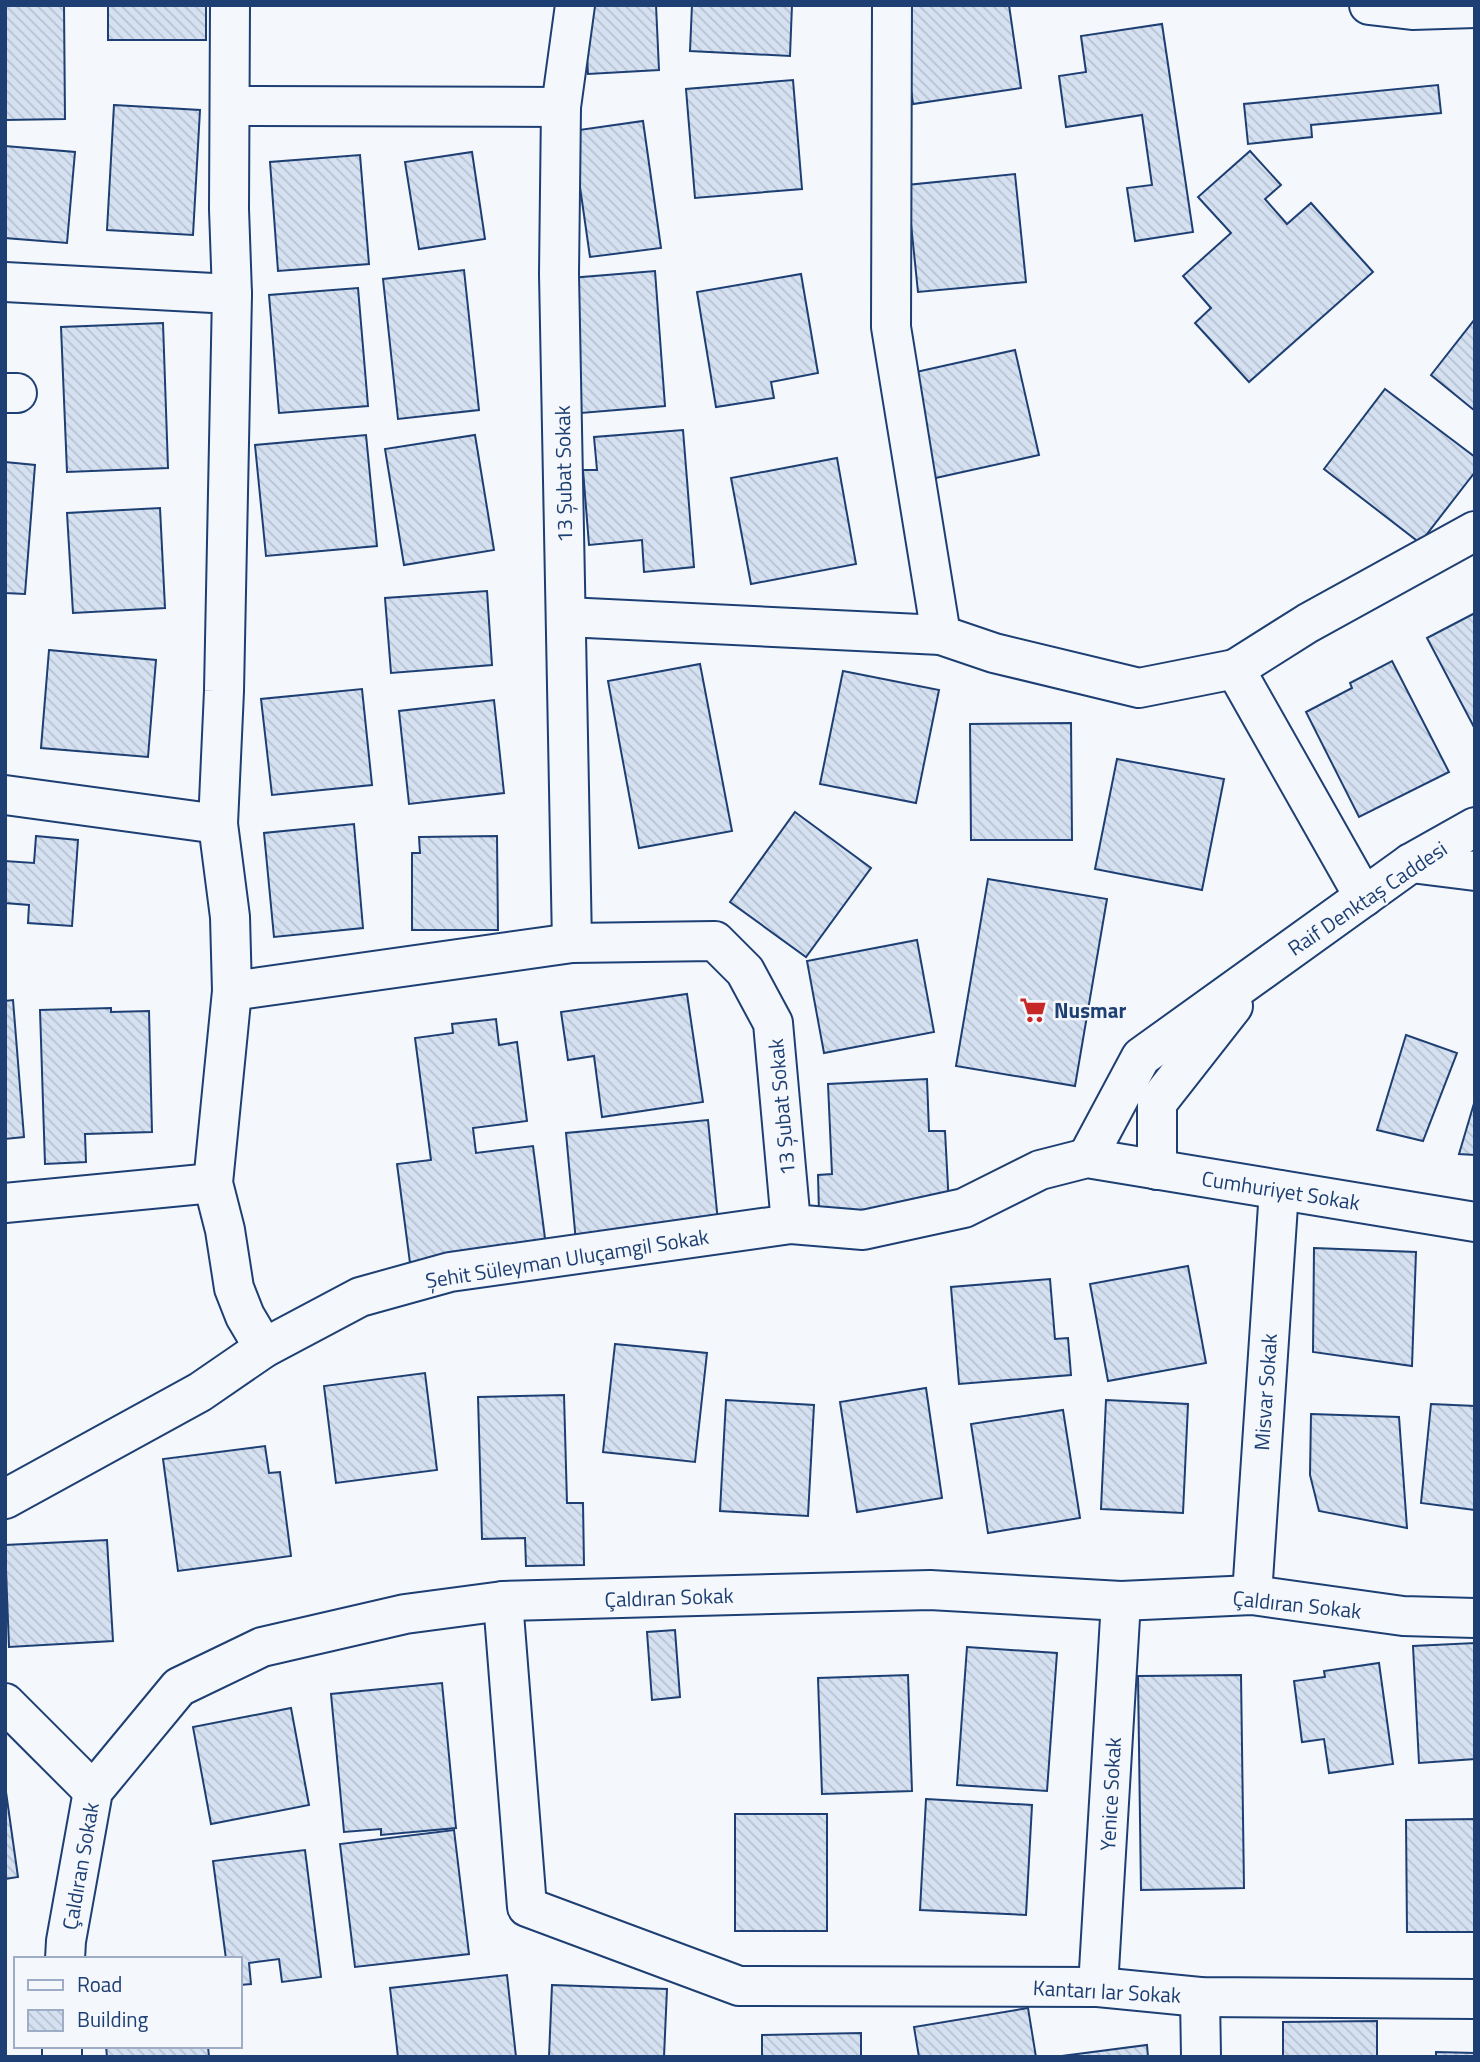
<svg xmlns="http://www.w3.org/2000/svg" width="1480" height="2062" font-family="'Titillium Web',sans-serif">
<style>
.building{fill:url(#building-back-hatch);stroke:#1d3f73;stroke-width:2}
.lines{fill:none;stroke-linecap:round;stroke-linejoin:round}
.minor-casing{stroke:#1d3f73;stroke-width:42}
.minor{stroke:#f4f7fb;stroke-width:38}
.labels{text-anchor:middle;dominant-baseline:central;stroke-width:5;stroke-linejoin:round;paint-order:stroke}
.street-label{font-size:21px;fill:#1d3f73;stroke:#f4f7fb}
.poi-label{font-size:21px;font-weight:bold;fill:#1d3f73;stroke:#f4f7fb;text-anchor:start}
</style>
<defs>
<pattern id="building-back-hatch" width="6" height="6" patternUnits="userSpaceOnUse" patternTransform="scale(1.75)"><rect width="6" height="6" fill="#d5e0f0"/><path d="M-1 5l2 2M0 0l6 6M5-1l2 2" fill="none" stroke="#b6c1d1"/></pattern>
</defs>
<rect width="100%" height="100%" fill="#f4f7fb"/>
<g class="building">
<path d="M5 5H64L65 119 5 120Z"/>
<rect x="108" y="5" width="98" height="35"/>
<path d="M584 5H656L659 70 588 74Z"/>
<path d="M692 5H792L790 56 690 51Z"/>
<path d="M899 5H1009L1021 88 913 104Z"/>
<path d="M1162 24 1193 232 1135 241 1127 188 1152 185 1142 115 1066 127 1059 76 1086 72 1081 36Z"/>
<path d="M793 80 802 189 695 198 686 89Z"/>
<path d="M1438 85 1441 113 1311 125 1312 137 1248 144 1244 104Z"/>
<path d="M114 105 200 110 193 235 107 230Z"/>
<path d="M643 121 661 248 590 257 572 131Z"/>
<path d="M5 146 75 152 67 243 5 238Z"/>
<path d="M1250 151 1281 185 1265 199 1287 224 1311 203 1373 272 1249 382 1195 323 1211 308 1183 276 1231 233 1198 197Z"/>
<path d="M472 152 485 239 419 249 405 162Z"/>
<path d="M360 155 369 264 278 271 270 162Z"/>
<path d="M1015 174 1026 282 918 292 907 185Z"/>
<path d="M464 270 479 410 398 419 383 279Z"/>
<path d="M655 271 665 406 581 413 570 278Z"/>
<path d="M801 274 818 373 771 382 774 398 716 407 697 292Z"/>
<path d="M358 288 368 406 279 413 269 295Z"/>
<path d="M1475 319V411L1431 375Z"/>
<path d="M163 323 168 468 67 472 61 327Z"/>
<path d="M1015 350 1039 455 931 479 907 374Z"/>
<path d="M1385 389 1475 457V472L1420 543 1324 469Z"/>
<path d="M683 430 694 567 644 572 642 540 589 545 583 470H597L594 437Z"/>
<path d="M366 435 377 546 266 556 255 445Z"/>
<path d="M475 435 494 550 404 565 385 449Z"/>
<path d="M837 458 856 564 751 584 731 478Z"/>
<path d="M5 462 35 465 25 594 5 593Z"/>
<path d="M160 508 165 608 73 613 67 513Z"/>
<path d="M487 591 492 665 391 673 385 598Z"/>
<path d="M1475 613V729L1427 638Z"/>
<path d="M49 650 156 660 148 757 41 748Z"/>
<path d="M1392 661 1449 772 1359 817 1306 712 1352 688 1350 683Z"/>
<path d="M700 664 732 831 639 848 608 681Z"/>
<path d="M843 671 939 690 916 803 820 784Z"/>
<path d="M362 689 372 785 272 795 261 699Z"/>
<path d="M494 700 504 793 409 804 399 711Z"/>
<path d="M1071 723 1072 840H971L970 724Z"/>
<path d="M1117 759 1224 779 1202 890 1095 869Z"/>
<path d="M795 812 871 868 806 957 730 902Z"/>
<path d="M354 824 363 928 274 937 264 833Z"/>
<path d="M36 836 78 840 72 926 28 923 29 905 5 903V861L34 863Z"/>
<path d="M497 836 498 930H412V853H420L419 837Z"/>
<path d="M988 879 1107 899 1075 1086 956 1066Z"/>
<path d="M917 940 934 1032 824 1053 807 961Z"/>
<path d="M687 994 703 1102 602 1117 594 1056 568 1060 561 1012Z"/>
<path d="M13 1000 24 1137 5 1139V1001Z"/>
<path d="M111 1008V1012L149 1011 152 1132 85 1134 86 1162 45 1164 40 1010Z"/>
<path d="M496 1019 499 1045 517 1042 527 1121 473 1128 476 1153 533 1146 546 1246 410 1263 397 1164 431 1160 415 1038 453 1033 452 1024Z"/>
<path d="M1406 1035 1457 1053 1423 1141 1377 1130Z"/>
<path d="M927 1079 929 1131H945L949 1206 819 1212 818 1175 832 1174 828 1084Z"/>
<path d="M1475 1100V1155L1459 1154Z"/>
<path d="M708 1120 719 1232 576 1242 566 1133Z"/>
<path d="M1314 1248 1416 1252 1412 1366 1313 1352Z"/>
<path d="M1188 1266 1206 1363 1108 1381 1090 1284Z"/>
<path d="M1050 1279 1055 1339 1068 1338 1071 1375 959 1384 951 1287Z"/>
<path d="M615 1344 707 1353 695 1462 603 1452Z"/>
<path d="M425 1373 437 1470 336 1483 324 1386Z"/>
<path d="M926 1388 942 1498 857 1512 840 1402Z"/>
<path d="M564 1395 567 1503H583L584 1565 526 1566 525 1538 482 1539 478 1397Z"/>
<path d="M726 1400 814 1405 808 1516 720 1511Z"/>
<path d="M1106 1400 1188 1404 1183 1513 1101 1509Z"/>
<path d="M1431 1404 1475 1406V1510L1421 1503Z"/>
<path d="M1063 1410 1080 1518 988 1533 971 1424Z"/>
<path d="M1311 1414 1399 1417 1407 1528 1319 1511 1310 1475Z"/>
<path d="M265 1446 269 1473 280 1472 291 1556 178 1571 163 1459Z"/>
<path d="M107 1540 113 1641 9 1647 5 1545Z"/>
<path d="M675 1630 680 1697 652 1700 647 1632Z"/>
<path d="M1475 1643V1759L1419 1763 1413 1646Z"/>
<path d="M967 1647 1057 1653 1047 1791 957 1785Z"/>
<path d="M1379 1663 1393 1764 1329 1773 1324 1739 1302 1742 1294 1681 1325 1677 1324 1671Z"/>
<path d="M908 1675 912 1791 822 1794 818 1678Z"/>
<path d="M1241 1675 1244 1888 1141 1890 1138 1676Z"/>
<path d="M442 1683 456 1828 381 1835V1829L344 1832 331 1694Z"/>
<path d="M291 1708 309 1805 211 1824 193 1727Z"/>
<path d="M5 1785 18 1877 5 1879Z"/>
<path d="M926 1799 1032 1805 1026 1915 920 1910Z"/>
<rect x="735" y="1814" width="92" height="117"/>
<path d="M1475 1819V1932H1407L1406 1820Z"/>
<path d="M454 1830 469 1954 355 1967 340 1844Z"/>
<path d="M305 1850 321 1977 282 1982 279 1959 249 1963 251 1984 240 1985V1959H226L213 1861Z"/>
<path d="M507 1975 516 2057H398L390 1988Z"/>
<path d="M552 1985 667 1989 664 2057H549Z"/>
<path d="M1028 2008 1036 2057H919L914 2027Z"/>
<path d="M1377 2021V2057H1283V2022Z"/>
<path d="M861 2033V2057H762V2035Z"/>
<path d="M1147 2045 1148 2057H1054Z"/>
<path d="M106 2046H208L209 2057H107Z"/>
<path d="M1436 2052 1475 2053V2057H1436Z"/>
</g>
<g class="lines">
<g class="minor-casing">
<g id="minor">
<path d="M230 5 229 209 232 294 224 691 218 824 230 917 232 991 213 1183 225 1230 234 1288 245 1316 264 1348"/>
<path d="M892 5 891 327 941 635"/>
<path d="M1369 5 1412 10 1475 8"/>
<path d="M231 106 561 107"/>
<path d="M5 282 232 294"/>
<path d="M5 393H17"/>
<path d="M566 617 941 635 994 653 1139 688 1235 669 1364 897"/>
<path d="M1235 669 1308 623 1475 531"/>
<path d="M5 795 218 824"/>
<path d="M1411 863 1475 871"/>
<path d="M572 943 559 274 561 107 575 5"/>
<path d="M232 991 572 943 715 941 745 971 773 1023 791 1224"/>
<path d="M1087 1158 1141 1057 1411 863 1475 827"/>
<path d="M1157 1170V1103L1233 1006"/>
<path d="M5 1203 213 1183"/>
<path d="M5 1499 200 1392 264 1348 360 1297 450 1272 791 1224 863 1230 964 1208 1040 1170 1087 1158 1475 1222"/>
<path d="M1252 1595 1279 1190"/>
<path d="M503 1601 527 1907 739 1986 1098 1987 1200 1997 1475 1999"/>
<path d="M5 1703 93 1791"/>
<path d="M65 1959 66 1941 93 1791 179 1687 262 1647 405 1614 503 1601 930 1590 1121 1601 1252 1595 1403 1616 1475 1618"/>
<path d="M1098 1987 1121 1601"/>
<path d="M1200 1997 1201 2057"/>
<path d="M62 2057V2046"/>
</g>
</g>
<use href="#minor" class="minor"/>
</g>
<defs>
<g id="supermarket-bare" transform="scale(2.1)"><path d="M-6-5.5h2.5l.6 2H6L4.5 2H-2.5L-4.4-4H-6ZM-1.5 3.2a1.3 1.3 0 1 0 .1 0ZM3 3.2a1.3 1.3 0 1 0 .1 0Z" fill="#c62828" stroke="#f4f7fb" stroke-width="2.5" paint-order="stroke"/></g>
</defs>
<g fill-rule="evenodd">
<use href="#supermarket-bare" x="1033" y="1010"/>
</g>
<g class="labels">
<g class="street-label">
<text transform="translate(563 474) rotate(-91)">13 Şubat Sokak</text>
<text transform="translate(1367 898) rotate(-34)">Raif Denktaş Caddesi</text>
<text transform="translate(781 1107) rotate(-95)">13 Şubat Sokak</text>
<text transform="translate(1281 1190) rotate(9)">Cumhuriyet Sokak</text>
<text transform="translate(567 1258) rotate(-9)">Şehit Süleyman Uluçamgil Sokak</text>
<text transform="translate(1265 1392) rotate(-86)">Misvar Sokak</text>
<text transform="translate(669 1597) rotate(-2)">Çaldıran Sokak</text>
<text transform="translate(1297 1604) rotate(6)">Çaldıran Sokak</text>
<text transform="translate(1110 1794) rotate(-87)">Yenice Sokak</text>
<text transform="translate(80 1866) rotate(-80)">Çaldıran Sokak</text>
<text transform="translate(1107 1991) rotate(3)">Kantarı lar Sokak</text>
</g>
<g class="poi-label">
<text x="1054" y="1010">Nusmar</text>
</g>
</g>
<rect width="1480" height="2062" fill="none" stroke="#1d3f73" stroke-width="14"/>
<rect x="14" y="1957" width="228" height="91" fill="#f4f7fb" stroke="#9eadc5" stroke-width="2"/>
<rect x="28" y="1980" width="35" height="10" fill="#f4f7fb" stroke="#9eadc5" stroke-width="2"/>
<text x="77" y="1992" font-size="21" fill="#1d3f73">Road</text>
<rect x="28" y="2010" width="35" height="21" fill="url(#building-back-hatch)" stroke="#9eadc5" stroke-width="2"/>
<text x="77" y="2027" font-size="21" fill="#1d3f73">Building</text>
</svg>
